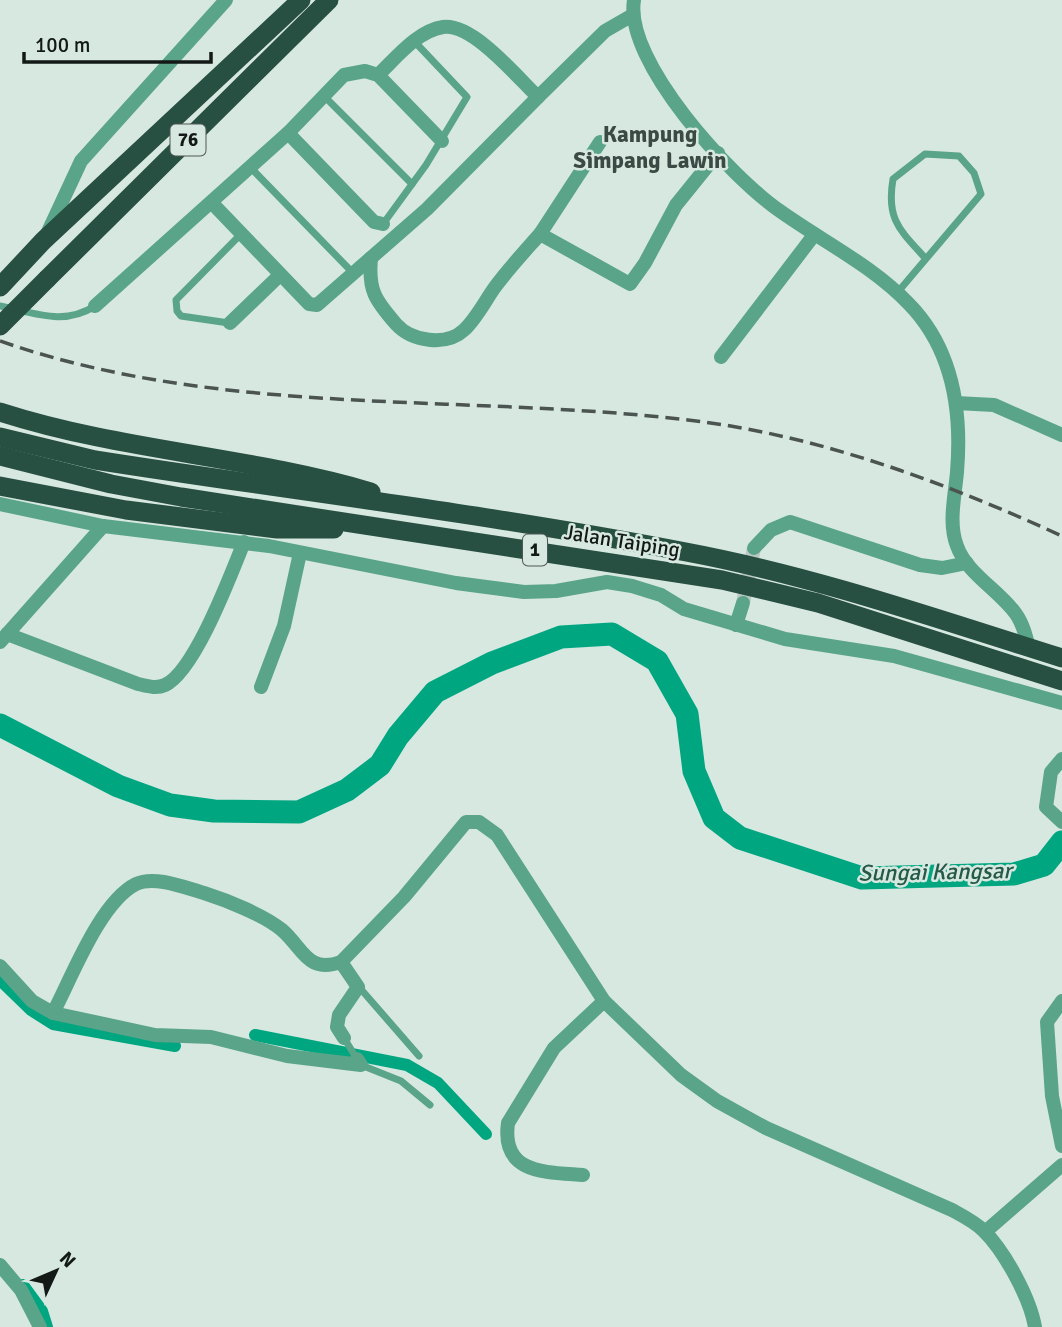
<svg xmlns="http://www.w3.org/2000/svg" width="1062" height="1327" font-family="Signika,sans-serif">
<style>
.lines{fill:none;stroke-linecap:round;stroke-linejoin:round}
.canal{stroke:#00a680;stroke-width:12}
.river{stroke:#00a680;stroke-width:23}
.minor-tunnel{stroke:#bac9c3;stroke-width:14;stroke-dasharray:14 7;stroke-linecap:butt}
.service{stroke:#5aa48a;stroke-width:7}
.minor{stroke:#5aa48a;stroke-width:14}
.trunk{stroke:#285042;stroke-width:19}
.rail{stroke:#4b5451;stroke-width:3.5;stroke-dasharray:14 7;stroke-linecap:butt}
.trunk-bridge{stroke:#285042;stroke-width:19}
.labels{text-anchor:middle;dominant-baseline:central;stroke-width:5;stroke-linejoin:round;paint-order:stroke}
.shield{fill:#d7e8e1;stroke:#4e5754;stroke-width:2}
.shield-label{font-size:19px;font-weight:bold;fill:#131917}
.street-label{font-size:21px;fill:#131917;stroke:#d7e8e1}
.neighbourhood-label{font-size:23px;font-weight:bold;fill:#3c4a45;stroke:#d7e8e1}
.water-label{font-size:23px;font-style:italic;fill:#255a49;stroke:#d7e8e1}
</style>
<rect width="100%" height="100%" fill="#d7e8e1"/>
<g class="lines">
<g class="canal">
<path d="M0 980 31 1010 53 1024 175 1046"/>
<path d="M255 1035 407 1065 438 1083 486 1134"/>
<path d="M23 1285 42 1311 47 1327"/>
</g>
<path class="river" d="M0 725 118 786 170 805 214 811 299 812 347 790 380 765 398 736 435 692 492 663 561 637 612 634 657 661 687 714 694 771 714 818 740 838 862 878 1014 874 1044 865 1062 842"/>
<path class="minor-tunnel" d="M743 603 754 548"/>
<g class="service">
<path d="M324 96 412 184"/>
<path d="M250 167 353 273"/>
<path d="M383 224 426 165 467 97 414 41"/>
<path d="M897 293 981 194 974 173 959 156 925 154 893 179C886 220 900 230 926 259"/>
<path d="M0 306C35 313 64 326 95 306"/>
<path d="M229 323 181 316 177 311 176 300 241 234"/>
<path d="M359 987 419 1056"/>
<path d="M344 1038 357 1059"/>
<path d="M361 1065 401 1081 430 1105"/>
</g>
<g class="minor">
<path d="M634 0C624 62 731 177 780 211 822 241 873 266 909 304 953 349 962 412 957 472 955 496 948 523 957 546 967 574 999 590 1016 614 1023 624 1026 636 1029 648"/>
<path d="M378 75C396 58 417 31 443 27 473 23 517 77 538 97L605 31 631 16"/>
<path d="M288 133 374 222 383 224"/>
<path d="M212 203 309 304 317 305 427 209 538 97"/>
<path d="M47 234 81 161 226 0"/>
<path d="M540 234 600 142"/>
<path d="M371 258C368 290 375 300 396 324 411 341 446 347 464 330 476 319 485 301 495 287 509 268 525 251 540 234L630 284 645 263 676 205 718 153"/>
<path d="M95 306 288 133 344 75 365 71 378 75 442 141"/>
<path d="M230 323 280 275"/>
<path d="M721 357 814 235"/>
<path d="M956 403 994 405 1062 435"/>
<path d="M0 504 103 526 269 546 456 583 524 592 556 591 607 582 632 586 661 595 684 609 785 639 894 656 1062 703"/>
<path d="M754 548 771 530 790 522 920 565 942 568 967 563"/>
<path d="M736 625 743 603"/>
<path d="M7 634 138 684C147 686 156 689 165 685 195 671 231 574 244 542"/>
<path d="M0 642 103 526"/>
<path d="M261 687 284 626 300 553"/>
<path d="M1062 759 1051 772 1046 807 1062 822"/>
<path d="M341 962 404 897 466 822H479L497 835 604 1001 681 1075 717 1101 766 1128 952 1210C963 1216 975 1222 984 1231 1005 1252 1030 1298 1035 1327"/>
<path d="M0 966 32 1001 53 1013 155 1035 211 1037 287 1056 361 1065 357 1059"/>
<path d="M1062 1001 1047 1022 1052 1096 1062 1146"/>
<path d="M53 1013C72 977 100 902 136 884 155 875 186 888 204 893 226 900 264 915 282 930 303 948 307 974 341 962L358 987 339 1015 337 1027 344 1038"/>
<path d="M583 1175C545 1172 501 1174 508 1123L554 1048 604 1001"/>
<path d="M985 1232 1062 1165"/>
<path d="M0 1265 21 1290 40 1327"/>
</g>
<g class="trunk">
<path d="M47 279 329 0"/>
<path d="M0 287 43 241 301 0"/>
<path d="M0 412C121 451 249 456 371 492"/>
<path d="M0 437 95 460C292 491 490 514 686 552 814 576 938 619 1062 658"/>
<path d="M0 456 111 484 181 497 722 580 818 603 1062 681"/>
<path d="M0 486 126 510 277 529H334"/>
</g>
<path class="rail" d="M0 341C221 418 459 393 688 420 818 435 944 482 1062 536"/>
<path class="trunk-bridge" d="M0 326 47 279"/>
</g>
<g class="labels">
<g class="shield">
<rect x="170.5" y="124.5" width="35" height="31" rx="5"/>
<rect x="523" y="534.5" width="24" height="31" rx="5"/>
</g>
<g class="shield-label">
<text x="188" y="140">76</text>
<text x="535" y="550">1</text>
</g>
<g class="street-label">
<text transform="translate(622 541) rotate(9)">Jalan Taiping</text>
</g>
<g class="neighbourhood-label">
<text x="650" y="134">Kampung<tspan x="650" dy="26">Simpang Lawin</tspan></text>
</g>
<g class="water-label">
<text transform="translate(935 872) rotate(-1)">Sungai Kangsar</text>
</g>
</g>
<g transform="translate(56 1271) rotate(46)" stroke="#d7e8e1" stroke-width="5" paint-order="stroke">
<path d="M0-5L12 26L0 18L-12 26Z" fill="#131917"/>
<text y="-10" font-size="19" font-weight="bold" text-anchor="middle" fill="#131917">N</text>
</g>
<path d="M24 52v10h187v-10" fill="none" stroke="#131917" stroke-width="3.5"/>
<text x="35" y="52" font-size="21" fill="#131917" stroke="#d7e8e1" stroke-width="5" paint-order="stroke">100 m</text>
</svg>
